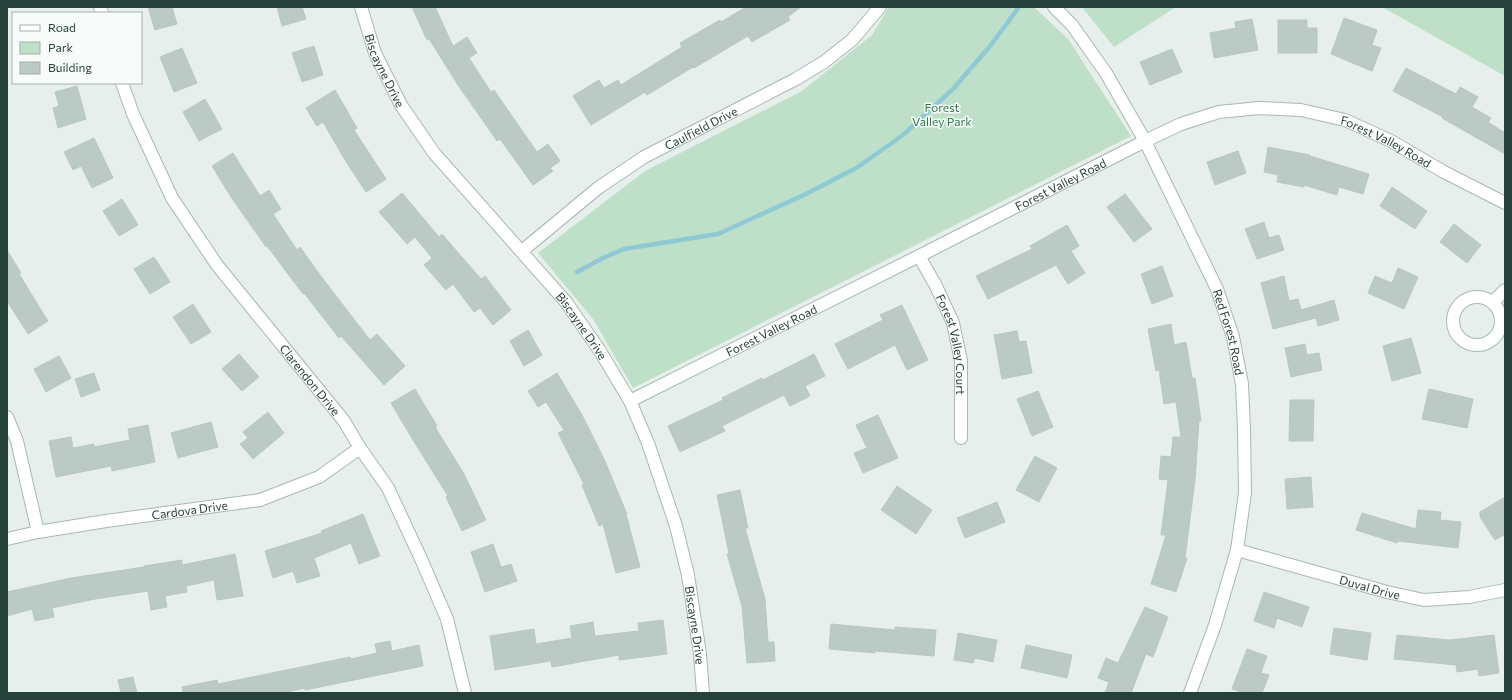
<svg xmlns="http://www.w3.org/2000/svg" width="1512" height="700" font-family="Commissioner,sans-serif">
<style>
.green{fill:#bfe0c8}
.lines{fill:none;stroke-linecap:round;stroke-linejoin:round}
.stream{stroke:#8ec9d4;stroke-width:4.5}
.building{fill:#bbcac4;stroke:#b8c9c2}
.minor-casing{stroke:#a8b8b2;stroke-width:14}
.minor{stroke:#fff;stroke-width:12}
.labels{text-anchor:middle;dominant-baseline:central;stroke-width:3;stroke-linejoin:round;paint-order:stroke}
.street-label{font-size:12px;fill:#24423a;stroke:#f7fbf9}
.park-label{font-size:12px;fill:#2d7a4b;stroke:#f7fbf9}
</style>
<rect width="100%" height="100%" fill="#e6efeb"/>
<g class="green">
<path d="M889 7H1034L1068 39 1131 136 633 388 593 319 538 253 645 171 802 91 872 35Z"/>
<path d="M1082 7H1176L1114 47Z"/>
<path d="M1382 7H1505V76Z"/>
</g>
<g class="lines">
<path class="stream" d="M577 272 603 258 624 249 718 234 806 194 858 167 903 135 953 89 991 45 1019 7"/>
</g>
<g class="building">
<path d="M148 7H172L177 24 155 30Z"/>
<path d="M277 7H302L306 19 282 26Z"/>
<path d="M412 7H435L453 46 467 37 477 53 469 58 491 92 494 90 537 152 548 144 560 161 550 168 553 171 533 185 500 139 497 141 458 85 429 39 427 40Z"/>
<path d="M746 7H801L788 17 790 20 752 42 748 36 694 68 693 67 647 95 645 92 591 125 573 96 599 80 604 88 618 80 621 85 682 47 680 43 720 20 721 22Z"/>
<path d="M1344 18 1377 30 1372 45 1381 48 1372 71 1331 54Z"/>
<path d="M1252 19 1258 50 1214 58 1210 33 1236 28 1235 22Z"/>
<path d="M1278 20H1307V28H1317V53H1278Z"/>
<path d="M314 46 323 75 302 82 292 53Z"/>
<path d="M182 48 197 83 174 92 160 57Z"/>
<path d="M1172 49 1182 72 1150 85 1140 62Z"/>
<path d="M1406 68 1456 94 1460 87 1478 97 1472 107 1491 118 1488 122 1505 133V154L1442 118 1443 117 1393 91Z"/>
<path d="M77 86 86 119 58 128 53 108 59 106 55 92Z"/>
<path d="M335 90 357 128 354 130 386 179 366 192 345 160 323 122 317 126 306 108Z"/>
<path d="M205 99 222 129 199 141 183 112Z"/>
<path d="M94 138 113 178 92 188 81 166 73 170 64 152Z"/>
<path d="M1268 147 1310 155V156L1369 174 1363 194 1339 187 1337 195 1304 185V187L1277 182 1278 175 1264 172Z"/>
<path d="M1238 151 1246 173 1215 185 1207 162Z"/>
<path d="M233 153 260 196 269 190 281 209 273 214 297 250 300 247 323 279 370 340 377 334 405 366 384 385 341 336 339 338 304 293 303 294 267 246 266 247 231 197 212 166Z"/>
<path d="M1392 187 1427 211 1415 229 1380 206Z"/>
<path d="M402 193 439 237 442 234 481 279 485 276 511 310 493 325 480 308 474 312 453 284 446 290 424 265 432 258 415 237 407 244 379 212Z"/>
<path d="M1125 194 1152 229 1134 242 1107 207Z"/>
<path d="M122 199 138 225 119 236 103 211Z"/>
<path d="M1264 222 1269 238 1279 235 1284 250 1257 259 1245 229Z"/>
<path d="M1454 224 1481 245 1467 263 1440 242Z"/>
<path d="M1067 225 1079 246 1071 251 1085 273 1068 284 1056 265 988 299 976 276 1032 249 1030 246Z"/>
<path d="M7 250 21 273 19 274 48 321 28 334 7 301Z"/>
<path d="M154 257 170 282 150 294 134 269Z"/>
<path d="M1162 266 1173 296 1152 304 1141 274Z"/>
<path d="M1398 268 1418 277 1404 309 1368 293 1375 276 1392 283Z"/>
<path d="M1284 276 1289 301 1298 299 1301 310 1334 300 1339 320 1318 326 1316 318 1273 329 1261 283Z"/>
<path d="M193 304 211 332 191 344 173 317Z"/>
<path d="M902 305 928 360 907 370 895 345 848 369 835 344 883 320 880 315Z"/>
<path d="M1171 324 1174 345 1186 342 1192 378H1195L1201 421H1199L1195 480 1185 558H1187L1176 592 1151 584 1166 535H1161L1168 480 1159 479 1161 456 1171 457 1173 437H1181L1176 402 1164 404 1159 370 1156 371 1148 329Z"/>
<path d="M528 330 542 355 524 366 510 341Z"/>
<path d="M1017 331 1019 342 1026 341 1032 373 1002 379 994 335Z"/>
<path d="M1411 338 1421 373 1392 381 1383 346Z"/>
<path d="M1305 344 1307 355 1319 353 1322 370 1291 377 1285 348Z"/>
<path d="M239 354 259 377 242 391 222 369Z"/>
<path d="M814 354 825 376 805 386 810 396 790 406 784 395 722 426 725 431 680 452 668 426 723 400 722 398 762 378 763 380Z"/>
<path d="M59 356 71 378 46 392 34 369Z"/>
<path d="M94 373 100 390 81 397 75 379Z"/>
<path d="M557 373 582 415 604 459 627 514H626L640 567 616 573 603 524 599 526 582 485 584 484 558 433 564 430 546 402 538 407 528 391Z"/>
<path d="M415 389 437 426 435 427 464 474 486 520 462 531 446 497 448 496 413 440 391 403Z"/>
<path d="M1429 389 1473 399 1467 428 1422 419Z"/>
<path d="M1038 391 1053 427 1032 436 1017 399Z"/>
<path d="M1290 400H1314L1313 441H1289Z"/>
<path d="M268 412 284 433 253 459 240 444 248 438 243 432Z"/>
<path d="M878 415 898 458 863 473 854 453 867 448 856 425Z"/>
<path d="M211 422 218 447 178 458 171 433Z"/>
<path d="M148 425 155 462 112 471 111 466 56 477 49 441 71 437 73 448 94 444V447L130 440 128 429Z"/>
<path d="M1035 456 1057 468 1039 502 1016 490Z"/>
<path d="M1311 477 1313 507 1287 509 1285 479Z"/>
<path d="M897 486 932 510 916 534 881 510Z"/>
<path d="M740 490 748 528H745L765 599 768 642H774L775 661 747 663 742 606 727 554H729L717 495Z"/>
<path d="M1505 497V534L1495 540 1480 517V512Z"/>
<path d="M997 502 1005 522 965 538 957 518Z"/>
<path d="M1418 510 1441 512 1440 520 1461 522 1458 548 1398 541 1397 543 1356 530 1362 513 1416 529Z"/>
<path d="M363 514 380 556 359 564 351 543 314 558 320 576 297 583 293 571 273 578 265 551 322 533 321 531Z"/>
<path d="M493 544 501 567 511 564 517 581 485 592 471 552Z"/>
<path d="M235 554 243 596 217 600 214 580 186 586 187 592 165 596 167 607 151 610 148 591 95 599 52 608 54 617 35 621 32 609 7 616V592L71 578 144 567V566L182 560V565Z"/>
<path d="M1264 592 1309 607 1302 627 1277 618 1274 628 1254 621Z"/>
<path d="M1145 607 1168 617 1153 657 1146 654 1131 693H1105L1109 682 1098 678 1106 658 1118 663Z"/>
<path d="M663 620 667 654 619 660V655L552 667 551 661 495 670 490 636 534 629 536 644 572 638 570 626 593 622 595 636 639 631 638 623Z"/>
<path d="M831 624 895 630V627L936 630 934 656 875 651V653L829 649Z"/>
<path d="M1334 628 1371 633 1367 660 1330 654Z"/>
<path d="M958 633 997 640 993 662 975 658 973 663 954 660Z"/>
<path d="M1397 635 1450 640 1494 635 1499 673 1479 676 1478 669 1457 672 1456 665 1394 659Z"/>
<path d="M390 641 392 651 419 645 423 666 305 690V688L282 693H183L182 687 217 680 218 684 350 657 351 659 377 653 375 644Z"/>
<path d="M1026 645 1072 655 1067 678 1021 668Z"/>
<path d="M1247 649 1267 656 1261 673 1269 675 1262 693H1244L1232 689Z"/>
<path d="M133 677 137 693H121L118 680Z"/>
</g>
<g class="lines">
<g class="minor-casing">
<g id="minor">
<path d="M100 7 102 13"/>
<path id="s1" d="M361 7 375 53 401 105 434 153 566 302 600 351 630 401 648 443 676 526 688 575 700 654 703 693"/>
<path id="s2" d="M1054 7 1072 25 1106 73 1145 141 1217 289 1233 337 1242 384 1244 429 1245 493 1237 550 1215 625 1190 693"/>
<path id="s3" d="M122 83 133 114 172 198 217 265 344 421 360 448 388 488 422 561 447 619 465 693"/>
<path id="s4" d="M522 251 598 188 644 157 796 79 824 62 852 40 880 7"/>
<path id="s5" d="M919 256 936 286 953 323 961 361V438"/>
<circle cx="1477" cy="321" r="24"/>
<path d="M1493 302 1505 290"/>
<path id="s6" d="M630 401 919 256 1145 141 1181 124 1219 112 1259 108 1301 110 1345 120 1391 141 1444 172 1505 203"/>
<path d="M7 417 17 441 38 532"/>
<path id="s7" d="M7 539 38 532 106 521 260 500 319 477 360 448"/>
<path id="s8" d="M1237 550 1387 592 1424 600 1469 597 1505 590"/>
</g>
</g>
<use href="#minor" class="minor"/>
</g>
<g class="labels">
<g class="street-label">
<text stroke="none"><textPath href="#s1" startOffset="68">Biscayne Drive</textPath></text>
<text stroke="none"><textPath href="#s4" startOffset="218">Caulfield Drive</textPath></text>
<text stroke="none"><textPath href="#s6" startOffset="830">Forest Valley Road</textPath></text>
<text stroke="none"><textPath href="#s6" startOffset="482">Forest Valley Road</textPath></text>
<text stroke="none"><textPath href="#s1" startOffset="392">Biscayne Drive</textPath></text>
<text stroke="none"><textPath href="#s6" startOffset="158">Forest Valley Road</textPath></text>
<text stroke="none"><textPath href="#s2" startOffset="372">Red Forest Road</textPath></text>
<text stroke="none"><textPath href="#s5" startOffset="96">Forest Valley Court</textPath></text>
<text stroke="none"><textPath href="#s3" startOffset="354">Clarendon Drive</textPath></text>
<text stroke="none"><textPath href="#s7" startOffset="185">Cardova Drive</textPath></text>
<text stroke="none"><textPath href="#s8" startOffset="138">Duval Drive</textPath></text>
<text stroke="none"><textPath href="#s1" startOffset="716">Biscayne Drive</textPath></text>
</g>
<g class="park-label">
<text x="942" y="107">Forest<tspan x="942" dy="14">Valley Park</tspan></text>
</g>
</g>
<rect width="1512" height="700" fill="none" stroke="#24423a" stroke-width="16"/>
<rect x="12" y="12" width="130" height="72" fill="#f7fbf9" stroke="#a3b1ad"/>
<rect x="20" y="25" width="20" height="6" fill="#ffffff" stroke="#a3b1ad"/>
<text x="48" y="32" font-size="12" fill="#24423a">Road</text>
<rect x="20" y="42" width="20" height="12" fill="#bfe0c8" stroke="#a3b1ad"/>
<text x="48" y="52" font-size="12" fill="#24423a">Park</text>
<rect x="20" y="62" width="20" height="12" fill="#bbcac4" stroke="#a3b1ad"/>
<text x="48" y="72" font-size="12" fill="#24423a">Building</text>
</svg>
